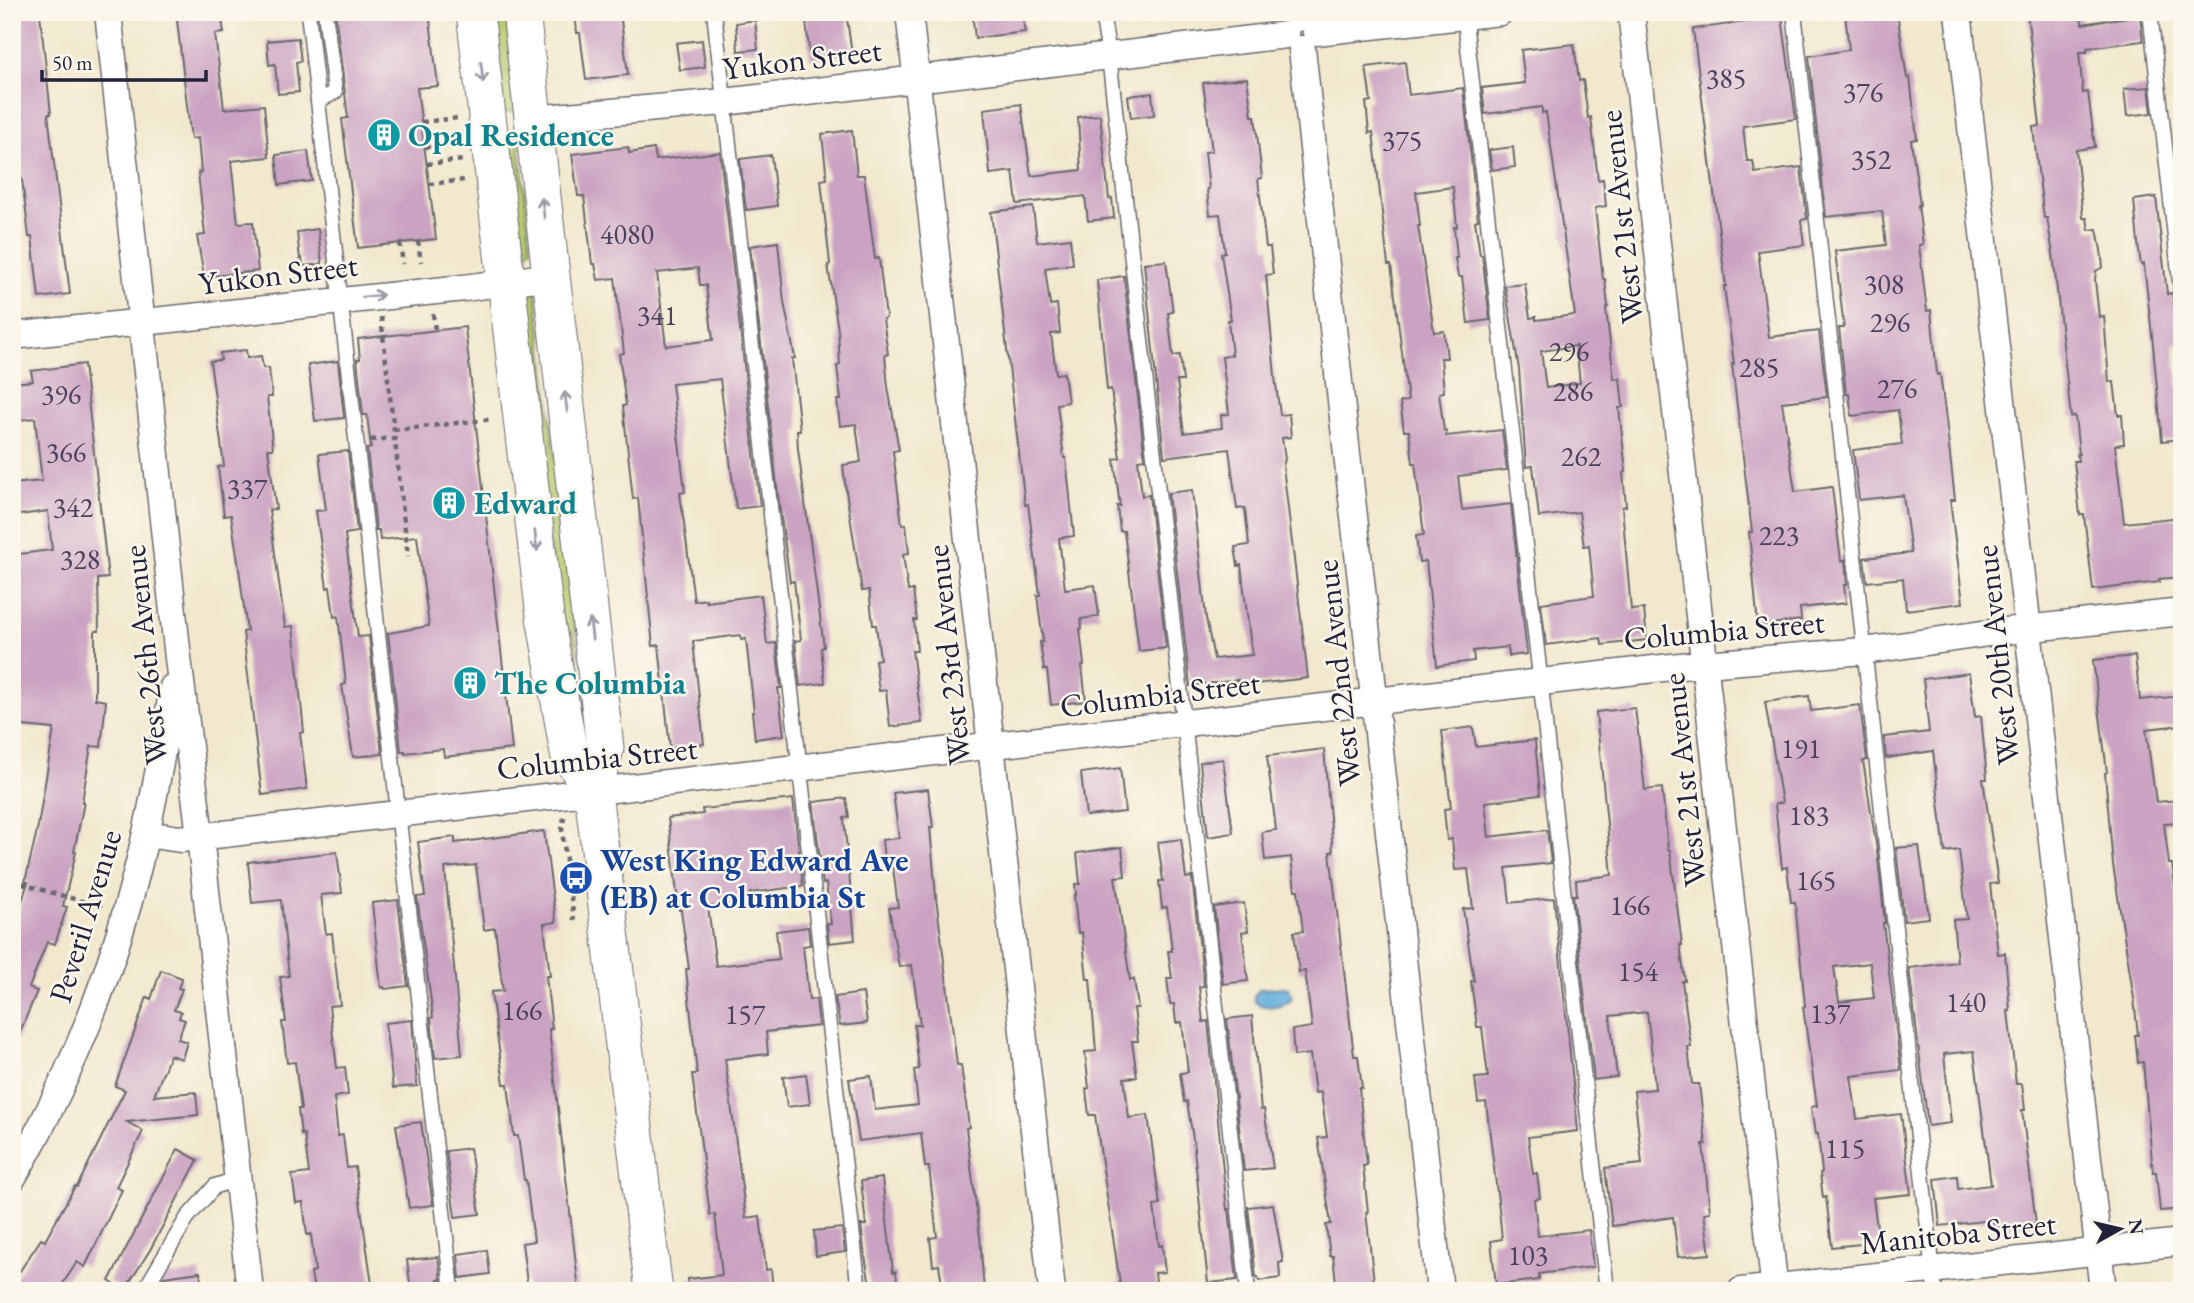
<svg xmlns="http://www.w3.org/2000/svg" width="2194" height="1303" font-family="'EB Garamond',serif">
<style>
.green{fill:#b7cb6f;stroke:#6c7655;stroke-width:2}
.water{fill:#62aedb;stroke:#42688b;stroke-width:2}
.building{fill:#cba3c2;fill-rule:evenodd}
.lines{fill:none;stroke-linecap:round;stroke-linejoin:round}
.lane-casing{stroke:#6a676e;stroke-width:17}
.street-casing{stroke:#6a676e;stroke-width:29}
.secondary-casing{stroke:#6a676e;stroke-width:39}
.path{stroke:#6a676e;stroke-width:4.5;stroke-dasharray:5 5;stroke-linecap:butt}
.lane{stroke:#fff;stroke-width:14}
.street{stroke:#fff;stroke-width:26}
.secondary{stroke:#fff;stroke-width:37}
.oneway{stroke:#9c9ca7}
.labels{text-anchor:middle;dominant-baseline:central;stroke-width:5;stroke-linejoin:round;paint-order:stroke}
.number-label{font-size:28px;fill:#4c425d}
.street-label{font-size:32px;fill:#22223b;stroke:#fbf7ec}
.culture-label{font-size:32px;font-weight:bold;fill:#0d838f;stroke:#fbf7ec;text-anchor:start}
.transit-label{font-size:32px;font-weight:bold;fill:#164399;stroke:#fbf7ec;text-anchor:start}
</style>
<rect width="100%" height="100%" fill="#fbf7ec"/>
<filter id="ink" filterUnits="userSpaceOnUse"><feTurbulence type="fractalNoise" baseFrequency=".0143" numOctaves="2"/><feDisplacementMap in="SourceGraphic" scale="14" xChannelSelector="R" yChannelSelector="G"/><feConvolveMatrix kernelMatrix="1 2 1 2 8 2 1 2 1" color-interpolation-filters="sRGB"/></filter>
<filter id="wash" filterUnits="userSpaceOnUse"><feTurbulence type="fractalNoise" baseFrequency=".00686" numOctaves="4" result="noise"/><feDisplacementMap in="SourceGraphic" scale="28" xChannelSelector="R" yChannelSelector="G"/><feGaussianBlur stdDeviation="1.57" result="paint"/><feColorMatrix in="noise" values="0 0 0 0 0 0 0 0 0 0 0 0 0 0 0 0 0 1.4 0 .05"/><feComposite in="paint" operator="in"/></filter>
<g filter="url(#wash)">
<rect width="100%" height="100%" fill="#f1e8cd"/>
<g class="green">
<path d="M483 12H511L517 111 498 113Z"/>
<path d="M518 133 531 249 527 252 514 254 501 136Z"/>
<path d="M536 290 587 735 578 690 556 609 523 291Z"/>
</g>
<path class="water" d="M1284 987 1289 988 1292 998C1283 1007 1264 1010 1254 1001V996L1260 989Z"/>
<g id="blocks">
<g class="building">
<path d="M176 12H221L224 33 215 34 224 109 264 105 269 157 231 161 238 223 253 222 258 271 204 277 197 236 205 235 198 173 201 172 198 138 191 139Z"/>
<path d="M335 12H429L438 86 417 88 436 239 358 248 342 119 348 118Z"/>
<path d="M575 12H620L628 75 586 80 580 33H577Z"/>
<path d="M805 12H846L852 54 810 59Z"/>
<path d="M972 12H1022L1025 32 975 38Z"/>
<path d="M1858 12H1897L1907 78 1910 77 1917 139 1911 140 1920 205H1918L1923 244 1919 245 1927 311 1931 310 1937 375 1940 374 1945 411 1955 500H1950L1963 603 1906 610 1903 578 1867 582 1864 558 1911 553 1903 495 1859 500 1853 450 1902 444 1898 410 1852 416 1849 394H1846L1839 328H1844L1835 251 1886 245 1882 211 1826 217 1809 56 1849 50 1845 14Z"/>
<path d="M2027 12H2081L2082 24 2140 15 2143 41 2087 48V52H2079L2083 93 2088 92 2095 147 2076 150 2083 218H2087L2089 230 2097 229 2101 250 2103 267 2096 271 2095 280 2099 317 2104 316 2109 382H2114L2118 415H2122L2124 444 2115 445 2124 523 2182 517V577L2159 579 2160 582 2093 590 2084 515H2080L2074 461H2078L2077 454H2079L2075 416 2071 417 2053 254 2047 218H2044L2036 154 2033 127 2040 126Z"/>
<path d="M40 14 51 114H48L70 294 39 298 32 237H29L22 179 14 180 12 163V17Z"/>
<path d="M1782 17 1796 119 1743 126 1747 161H1753L1755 173 1801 167 1807 219 1801 220 1804 245 1758 251 1769 337 1819 331 1827 397 1782 402 1795 492 1832 487 1841 561 1845 560 1847 585H1844L1846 603 1800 608 1801 620 1758 626 1749 532H1752L1732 364H1734L1724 286H1726L1693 29Z"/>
<path d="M755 20 758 49 738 51 736 23Z"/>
<path d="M298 38 301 61 296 62 299 92 278 94 275 64 269 65 267 41Z"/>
<path d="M702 40 705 67 680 70 676 43Z"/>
<path d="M1574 44 1579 81 1583 80 1588 118 1591 117 1598 180 1603 179 1606 206 1595 208 1603 279H1605L1608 307 1606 308 1614 379 1620 378 1623 407 1619 408 1626 472 1623 473 1626 506 1622 507 1631 610 1644 609 1647 640 1602 645 1601 638 1546 645 1541 603 1594 596 1589 545 1584 546 1579 512 1539 517 1533 466 1526 467 1519 369 1505 286 1525 284 1530 318 1536 317V320L1575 315 1546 112 1542 113V107L1485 114 1482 88 1525 83 1521 50ZM1576 346 1580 383 1546 388 1541 351Z"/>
<path d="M1405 62 1409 95 1463 88 1478 220 1475 221 1480 255H1482L1490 320 1468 323 1462 277H1458L1455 258H1457L1454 227H1457L1453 187 1416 192 1420 226H1418L1434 332 1444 331 1447 358H1441L1444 392 1439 393 1444 431H1446V436L1502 430 1507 470 1458 476 1462 510 1511 504 1527 654 1509 656 1508 647 1473 651 1474 661 1437 666 1426 561 1419 562 1416 536 1424 535 1415 463H1413L1409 431H1404L1400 402 1408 401 1391 265H1388L1373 132 1369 133 1366 102 1371 101 1366 67Z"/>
<path d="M1247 78 1252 116H1255L1262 178 1258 179 1266 247H1270L1273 274 1266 275 1275 377 1280 415 1289 414 1291 437 1282 438 1285 459 1283 466 1308 678 1238 686V680L1190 686 1168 493 1192 490 1206 618 1214 659 1252 655 1241 565 1238 566 1235 547 1249 545 1245 508 1237 509 1229 449 1164 457 1144 263 1166 261 1173 312 1168 313 1173 356 1180 355 1183 381H1177L1184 433 1222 428 1221 415 1229 414 1222 357 1232 355 1228 320H1231L1221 253 1225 252 1220 214 1210 215 1207 189H1209L1205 152 1212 151 1203 83Z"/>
<path d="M2149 87 2152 113 2127 116 2124 89Z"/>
<path d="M1152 93 1154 115 1131 118 1128 96Z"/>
<path d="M1021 104 1031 176 1081 170 1078 117 1100 115 1109 199 1112 198 1114 218 1088 221 1085 196 1017 204 1013 171 990 174 984 109Z"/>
<path d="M852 130 857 175H864L875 259 879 258 886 318 883 319 888 354 885 355 888 387 899 450 893 451 902 525 906 524 909 553 903 554 908 591 913 590 917 620H914L917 651H912L922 723 890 727 886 690 879 691 875 660 880 659 876 625H873L869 590 862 591 846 491 843 465 861 462 856 424 840 426 837 400H841L837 366 840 365 838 330 828 265 830 264 821 180 827 179 822 134Z"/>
<path d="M628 147 629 153 654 149 656 160 720 152 760 506 736 509 720 379 672 384 685 492 680 493 694 601 706 599V602L761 595 767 644 776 643 781 688H778L784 735 755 739 752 712H754L746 639 741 640 740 635 693 641 704 744 670 748 659 645 653 646 638 498 633 499 628 453 623 406 626 405 619 354 624 353 615 278 598 280 595 264H592L584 196H578L572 154ZM698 268 700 285H706L713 340 666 346 657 273Z"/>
<path d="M1513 147 1515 167 1492 170 1489 150Z"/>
<path d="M308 151 312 181 279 185 276 155Z"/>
<path d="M771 155 777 206 746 210 740 159Z"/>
<path d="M2156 197 2167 294 2172 293 2177 321 2179 342 2174 343 2178 388 2182 387V439L2162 441 2153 345 2144 264 2141 265 2138 243 2134 200Z"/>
<path d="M1033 207 1037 242 1070 238 1073 264 1045 268 1050 305 1057 304 1060 333 1051 334 1056 374 1064 373 1068 402 1057 404 1064 458H1066L1074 536 1059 538 1065 589 1095 585 1099 616 1081 619 1082 628 1080 629 1084 665 1082 666 1086 701 1051 705 1047 670H1044L1040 642H1043L1037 595H1040L1028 504 1025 505 991 212Z"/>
<path d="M318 229 322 264 303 266 302 258 300 259 297 232Z"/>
<path d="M778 242 784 302 795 358 792 359 800 430H797L798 449 824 647 821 648 825 683 800 686 795 641 801 640 794 581 790 582 779 503 750 246Z"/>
<path d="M1124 276 1145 459 1138 460 1142 496 1149 495 1166 648 1139 651 1124 531H1120L1117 506H1120L1114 459 1120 458 1111 389 1107 390 1097 280Z"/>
<path d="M465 327 512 749 444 757 443 749 405 753V751H401L388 633 429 626 417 536 380 540 379 530H376L367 449 371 448 367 415H363L357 359H360L358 339Z"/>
<path d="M246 350 247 358 261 356 263 368H269L272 397H267L273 449H268L276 509 269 510 285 627 293 626 304 732 300 733 307 789 262 795 243 632 247 631 239 569 231 515 224 516 218 467 224 466 210 361 221 360 220 353Z"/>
<path d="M338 361 344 418 315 421 308 365Z"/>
<path d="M84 364 108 578 98 579 99 631H95V699L106 701 101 747 91 746 82 802H84L74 852H76L63 906 67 907 55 944 47 942 29 988 37 991 13 1049 12 933 28 882H25L38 826 54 729 12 725V555L52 550 48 511 12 516V484L42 481 35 418 12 421V383L33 381 31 371Z"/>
<path d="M348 451 357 532 345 534 358 637 369 636 382 754 353 757 342 685 346 684 338 616 334 617 330 587 327 588 316 511 326 510 319 454Z"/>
<path d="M2135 656 2140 700 2182 696V725L2146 729 2156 802 2179 800 2181 822 2164 823 2169 864H2172L2182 931V1209L2160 1211 2156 1172H2153L2143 1062 2138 1063 2135 1035H2138L2134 999 2113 865 2105 773 2107 772 2093 660Z"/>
<path d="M1969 673 1975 717 1981 716 1987 779H1983L1998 883 1990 884 1998 954 2005 953 2010 1011H2008L2016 1084H2022L2025 1110H2022L2036 1224 1994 1229 1993 1220 1940 1226 1935 1179 1957 1176 1958 1189 1991 1185 1974 1051 1944 1054 1951 1123 1928 1126 1909 968 1957 962 1953 920 1967 919 1959 850 1945 852 1933 751 1886 758 1884 737 1929 732 1923 679Z"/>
<path d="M1809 696 1811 711 1860 705 1867 760 1863 761 1877 850 1885 923H1883L1901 1070 1851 1076 1857 1119 1901 1114 1911 1194 1873 1198 1879 1242 1832 1247 1826 1197 1823 1198 1820 1173 1822 1172 1818 1134H1815L1811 1107 1817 1106 1803 1007 1805 1006 1795 902H1791L1787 867 1782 868 1775 804 1782 803 1765 702ZM1870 963 1874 998 1839 1002 1834 967Z"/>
<path d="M1635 708 1645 790 1662 788 1668 850H1670L1682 945H1680L1685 981H1682L1691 1047H1688L1692 1084H1699L1706 1144H1703L1710 1212 1704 1213 1710 1254 1678 1257 1673 1217 1612 1226 1605 1168 1642 1164 1634 1091 1655 1089 1652 1056 1647 1012 1610 1016 1617 1077 1594 1080 1573 895H1577L1576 880 1612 875 1596 712Z"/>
<path d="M1473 727 1476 747 1535 740 1540 795 1485 802 1489 837 1547 830 1551 863 1506 868 1510 903 1554 898 1578 1131 1528 1137 1533 1174 1537 1173 1540 1198 1534 1199 1538 1236 1589 1230 1593 1267 1539 1274V1280L1496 1285 1491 1241 1502 1239 1499 1209 1486 1102 1478 1103 1475 1078 1488 1077 1482 1027H1477L1471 981H1474L1463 909 1473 908 1468 869 1455 870 1452 839 1447 840 1444 809 1451 808 1442 731Z"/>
<path d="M1324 749 1333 852H1330L1354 1056H1358L1362 1088H1359L1367 1165 1363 1166 1368 1212H1366L1375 1291H1337L1333 1256H1330L1326 1225 1331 1224 1318 1138 1327 1137 1321 1092 1315 1093 1310 1054 1294 1056 1292 1030 1312 1027 1305 971 1299 972 1294 932 1303 931 1298 890H1295L1291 857 1265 860 1262 832 1276 830 1267 756Z"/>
<path d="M1223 759 1233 833 1208 837 1200 762Z"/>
<path d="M1120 768 1125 812 1086 816 1081 773Z"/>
<path d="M928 789 933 827H930L936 897 957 1065H961L969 1127 966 1128 980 1237 984 1291H943L939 1265 933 1266 930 1238 937 1237 929 1167H925L921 1133 859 1141 849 1079 871 1076 875 1110 918 1105 914 1070 919 1069 914 1025H920L912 965 899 967 889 908 898 907 893 868 885 869 882 840 899 838 893 793Z"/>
<path d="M846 798 849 817 844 818 855 940 829 943 827 924H831L826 883 823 884 813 802Z"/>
<path d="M793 799 803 886 750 893 751 902 708 907 716 966 779 959 776 931 808 927 810 945 803 946 809 1000 816 999 819 1026 766 1032 768 1054 725 1059 746 1218 760 1216 766 1270 771 1269 773 1291H689L688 1279 722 1275 715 1214 710 1215 692 1074H697L686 969H689L681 910H679L668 818 703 814 702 809Z"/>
<path d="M544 831 556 922 544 924 550 976H546L552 1029H549L579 1291H528L522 1243 534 1241 526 1180H524L518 1136H514L508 1084H504L497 1035 491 992 503 991 495 928 484 930 476 865 445 868 462 1055 435 1058 431 1018 433 1017 417 897 425 896 418 842 455 837V843Z"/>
<path d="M1181 839 1186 878 1192 877 1204 986 1199 987 1203 1022 1208 1021 1227 1210 1229 1209 1237 1280 1208 1283 1193 1139 1187 1101 1184 1102 1180 1073 1188 1072 1182 1022 1176 1023 1174 1004H1170L1167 978H1172L1168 951H1172L1167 907 1162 908 1159 881H1163L1158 842Z"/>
<path d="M1919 846 1929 918 1904 921 1896 848Z"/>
<path d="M1122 847 1125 876 1115 877 1130 980 1134 979 1138 1008H1134L1138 1041H1132L1137 1077 1124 1078 1129 1118 1148 1115 1160 1205 1154 1206 1159 1246 1162 1245 1165 1272 1155 1273 1157 1291H1121L1095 1115H1089L1086 1089 1089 1088 1085 1052 1096 1051 1090 979H1087L1082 932 1078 933 1074 895H1076L1075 884H1080L1077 853Z"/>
<path d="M337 852 342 893 321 895 326 934 332 933 340 1005 329 1006 337 1068 345 1067 348 1095 334 1097 338 1136 343 1135 347 1168 355 1167 373 1291H314L311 1272 315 1271 311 1234 307 1235 303 1202 296 1203 292 1175 309 1173 304 1134 301 1135 298 1109H301L295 1062 287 1063 282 1022H286L280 977 289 976 281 900 252 903 248 862Z"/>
<path d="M398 900 408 986 385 989 384 987 381 988 372 903Z"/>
<path d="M1244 903 1248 931 1242 932 1248 981 1223 984 1214 907Z"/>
<path d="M161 970 182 978 178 988 182 989 174 1010 181 1012 179 1018 185 1020 178 1039 187 1042 182 1059 170 1055 154 1096 196 1092 198 1115 127 1122 143 1131 116 1187 122 1190 85 1267 77 1262 58 1291H12V1283L41 1239 45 1241 75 1186 77 1187 125 1090 115 1086 147 997 151 999Z"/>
<path d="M863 993 867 1023 840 1026 835 997Z"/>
<path d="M1252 1016 1261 1110 1264 1109 1273 1168 1244 1171 1227 1019Z"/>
<path d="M412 1020 417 1086 393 1088 385 1023Z"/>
<path d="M806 1074 810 1104 787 1107 783 1077Z"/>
<path d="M421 1122 433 1205 409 1208 396 1125Z"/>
<path d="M470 1148 480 1214 455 1217 446 1151Z"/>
<path d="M178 1149 198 1160 150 1250 124 1291 109 1281Z"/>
<path d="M882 1178 893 1272 896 1271 898 1291H871L864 1250 861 1225H866L861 1181Z"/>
<path d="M1273 1204 1283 1262 1279 1263 1280 1278 1259 1281 1258 1277H1256L1248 1207Z"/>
<path d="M842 1228 845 1252 816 1256 814 1231Z"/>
<path d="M487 1250 490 1274 460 1278 458 1254Z"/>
<path d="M438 1257 441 1280H438L439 1289 411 1291 407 1260Z"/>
<path d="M200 1272 202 1291H155L164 1277Z"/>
</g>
</g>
</g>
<g filter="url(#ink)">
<use href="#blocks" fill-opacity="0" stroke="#6a676e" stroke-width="2"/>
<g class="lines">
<g class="lane-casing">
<g id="lane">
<path d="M308 12 452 1291"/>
<path d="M714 12 859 1291"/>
<path d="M1102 12 1109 56 1248 1291"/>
<path d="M1464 12 1538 659 1607 1291"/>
<path d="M1794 12 1935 1291"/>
<path d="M2150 12 2182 299"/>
<path d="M318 101 335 92 325 12"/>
<path d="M144 1291 187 1218 215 1186 238 1179"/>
</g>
</g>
<g class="street-casing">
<g id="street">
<path d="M108 12 178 658 200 836 250 1291"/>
<path d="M909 12 1052 1291"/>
<path d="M1299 12V18"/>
<path d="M1631 12 1775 1291"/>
<path d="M1958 12 2103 1291"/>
<path d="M1316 32 1500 12"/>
<path d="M1302 49 1440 1291"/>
<path d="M533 119 724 102 1286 35"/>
<path d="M12 336 464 288 551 276"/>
<path d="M146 834 180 839 1680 666 1864 651 1996 632 2182 612"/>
<path d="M12 1179C75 1072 119 954 146 833 157 785 165 736 173 687"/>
<path d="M1741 1291 2182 1242"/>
</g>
</g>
<g class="secondary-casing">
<g id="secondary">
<path d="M475 12 545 617 569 753 593 792"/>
<path d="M521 12 605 748 593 792 654 1291"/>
</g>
</g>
<g class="path">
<path d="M422 122 458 118"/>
<path d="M425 147 461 143"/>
<path d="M427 164 463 160"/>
<path d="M429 184 465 180"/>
<path d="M418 241 421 262"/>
<path d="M400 243 403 264"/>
<path d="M433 314 435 330"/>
<path d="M381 317 408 556"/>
<path d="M394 430 493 419"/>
<path d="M371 440 395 438"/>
<path d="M564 817 562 830 574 920"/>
<path d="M12 881 102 907"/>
</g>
<use href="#lane" class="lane"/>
<use href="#street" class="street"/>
<use href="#secondary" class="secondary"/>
</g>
<defs><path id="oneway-shaft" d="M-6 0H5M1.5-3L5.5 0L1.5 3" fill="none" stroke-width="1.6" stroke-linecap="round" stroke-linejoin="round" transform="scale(1.75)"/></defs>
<g class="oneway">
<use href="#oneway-shaft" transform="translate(482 72) rotate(83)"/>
<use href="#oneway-shaft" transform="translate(543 208) rotate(-97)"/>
<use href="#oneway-shaft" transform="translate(373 296) rotate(-6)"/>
<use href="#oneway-shaft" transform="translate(566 402) rotate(-97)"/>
<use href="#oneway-shaft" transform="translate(536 541) rotate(83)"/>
<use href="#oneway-shaft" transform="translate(591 629) rotate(-97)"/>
</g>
</g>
<defs>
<g id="building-disc" transform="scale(1.75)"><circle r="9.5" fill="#0f9aa8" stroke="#fbf7ec"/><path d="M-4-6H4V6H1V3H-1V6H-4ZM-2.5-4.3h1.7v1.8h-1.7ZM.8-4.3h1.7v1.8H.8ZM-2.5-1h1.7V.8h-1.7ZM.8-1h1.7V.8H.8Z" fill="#fff"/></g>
<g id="bus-disc" transform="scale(1.75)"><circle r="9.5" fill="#1a4fb4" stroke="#fbf7ec"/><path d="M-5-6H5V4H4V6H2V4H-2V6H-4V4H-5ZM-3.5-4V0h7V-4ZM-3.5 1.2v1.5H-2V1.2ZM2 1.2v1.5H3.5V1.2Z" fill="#fff"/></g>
</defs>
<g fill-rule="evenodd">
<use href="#building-disc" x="384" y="135"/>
<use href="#building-disc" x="449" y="503"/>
<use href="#building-disc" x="470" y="683"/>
<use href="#bus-disc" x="576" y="878"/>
</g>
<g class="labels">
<g class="number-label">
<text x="1726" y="78">385</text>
<text x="1863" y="92">376</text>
<text x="1402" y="140">375</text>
<text x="1871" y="159">352</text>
<text x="627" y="234">4080</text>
<text x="1884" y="284">308</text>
<text x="657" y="315">341</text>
<text x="1890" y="322">296</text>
<text x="1569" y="351">296</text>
<text x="1759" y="367">285</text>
<text x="1897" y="388">276</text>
<text x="1573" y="391">286</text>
<text x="61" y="394">396</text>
<text x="66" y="452">366</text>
<text x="1581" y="456">262</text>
<text x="247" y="488">337</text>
<text x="73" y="507">342</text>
<text x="1779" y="535">223</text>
<text x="80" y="559">328</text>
<text x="1801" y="748">191</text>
<text x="1809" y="815">183</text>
<text x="1816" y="880">165</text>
<text x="1630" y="905">166</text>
<text x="1638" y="971">154</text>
<text x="1966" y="1002">140</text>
<text x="522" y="1010">166</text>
<text x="1830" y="1013">137</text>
<text x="745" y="1014">157</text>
<text x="1845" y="1148">115</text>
<text x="1528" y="1255">103</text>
</g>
<g class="street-label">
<text transform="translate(802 59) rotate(-7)">Yukon Street</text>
<text transform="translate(1621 217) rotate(-96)">West 21st Avenue</text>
<text transform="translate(278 274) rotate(-7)">Yukon Street</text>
<text transform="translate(1724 630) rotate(-5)">Columbia Street</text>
<text transform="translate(145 655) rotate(-96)">West 26th Avenue</text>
<text transform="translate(948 655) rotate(-96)">West 23rd Avenue</text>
<text transform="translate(1997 655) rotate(-96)">West 20th Avenue</text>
<text transform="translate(1338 673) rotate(-96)">West 22nd Avenue</text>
<text transform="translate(1160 694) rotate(-7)">Columbia Street</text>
<text transform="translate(597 758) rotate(-6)">Columbia Street</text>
<text transform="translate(1684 780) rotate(-96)">West 21st Avenue</text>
<text transform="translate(85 916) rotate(-73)">Peveril Avenue</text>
<text transform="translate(1958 1233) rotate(-6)">Manitoba Street</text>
</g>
<g class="culture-label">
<text x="408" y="135">Opal Residence</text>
<text x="474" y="503">Edward</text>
<text x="494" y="683">The Columbia</text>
</g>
<g class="transit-label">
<text x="600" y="860">West King Edward Ave<tspan x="600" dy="37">(EB) at Columbia St</tspan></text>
</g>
</g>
<rect width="2194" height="1303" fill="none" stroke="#fbf7ec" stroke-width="42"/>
<g transform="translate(2120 1229) rotate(82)" stroke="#fbf7ec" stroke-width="5" paint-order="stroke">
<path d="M0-5L12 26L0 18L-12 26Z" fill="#22223b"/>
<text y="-10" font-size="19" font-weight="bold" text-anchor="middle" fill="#22223b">N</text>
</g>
<path d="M42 70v10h164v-10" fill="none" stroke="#22223b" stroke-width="3.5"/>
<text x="52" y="70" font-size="21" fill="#22223b" stroke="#fbf7ec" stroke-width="5" paint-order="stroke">50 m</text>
</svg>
